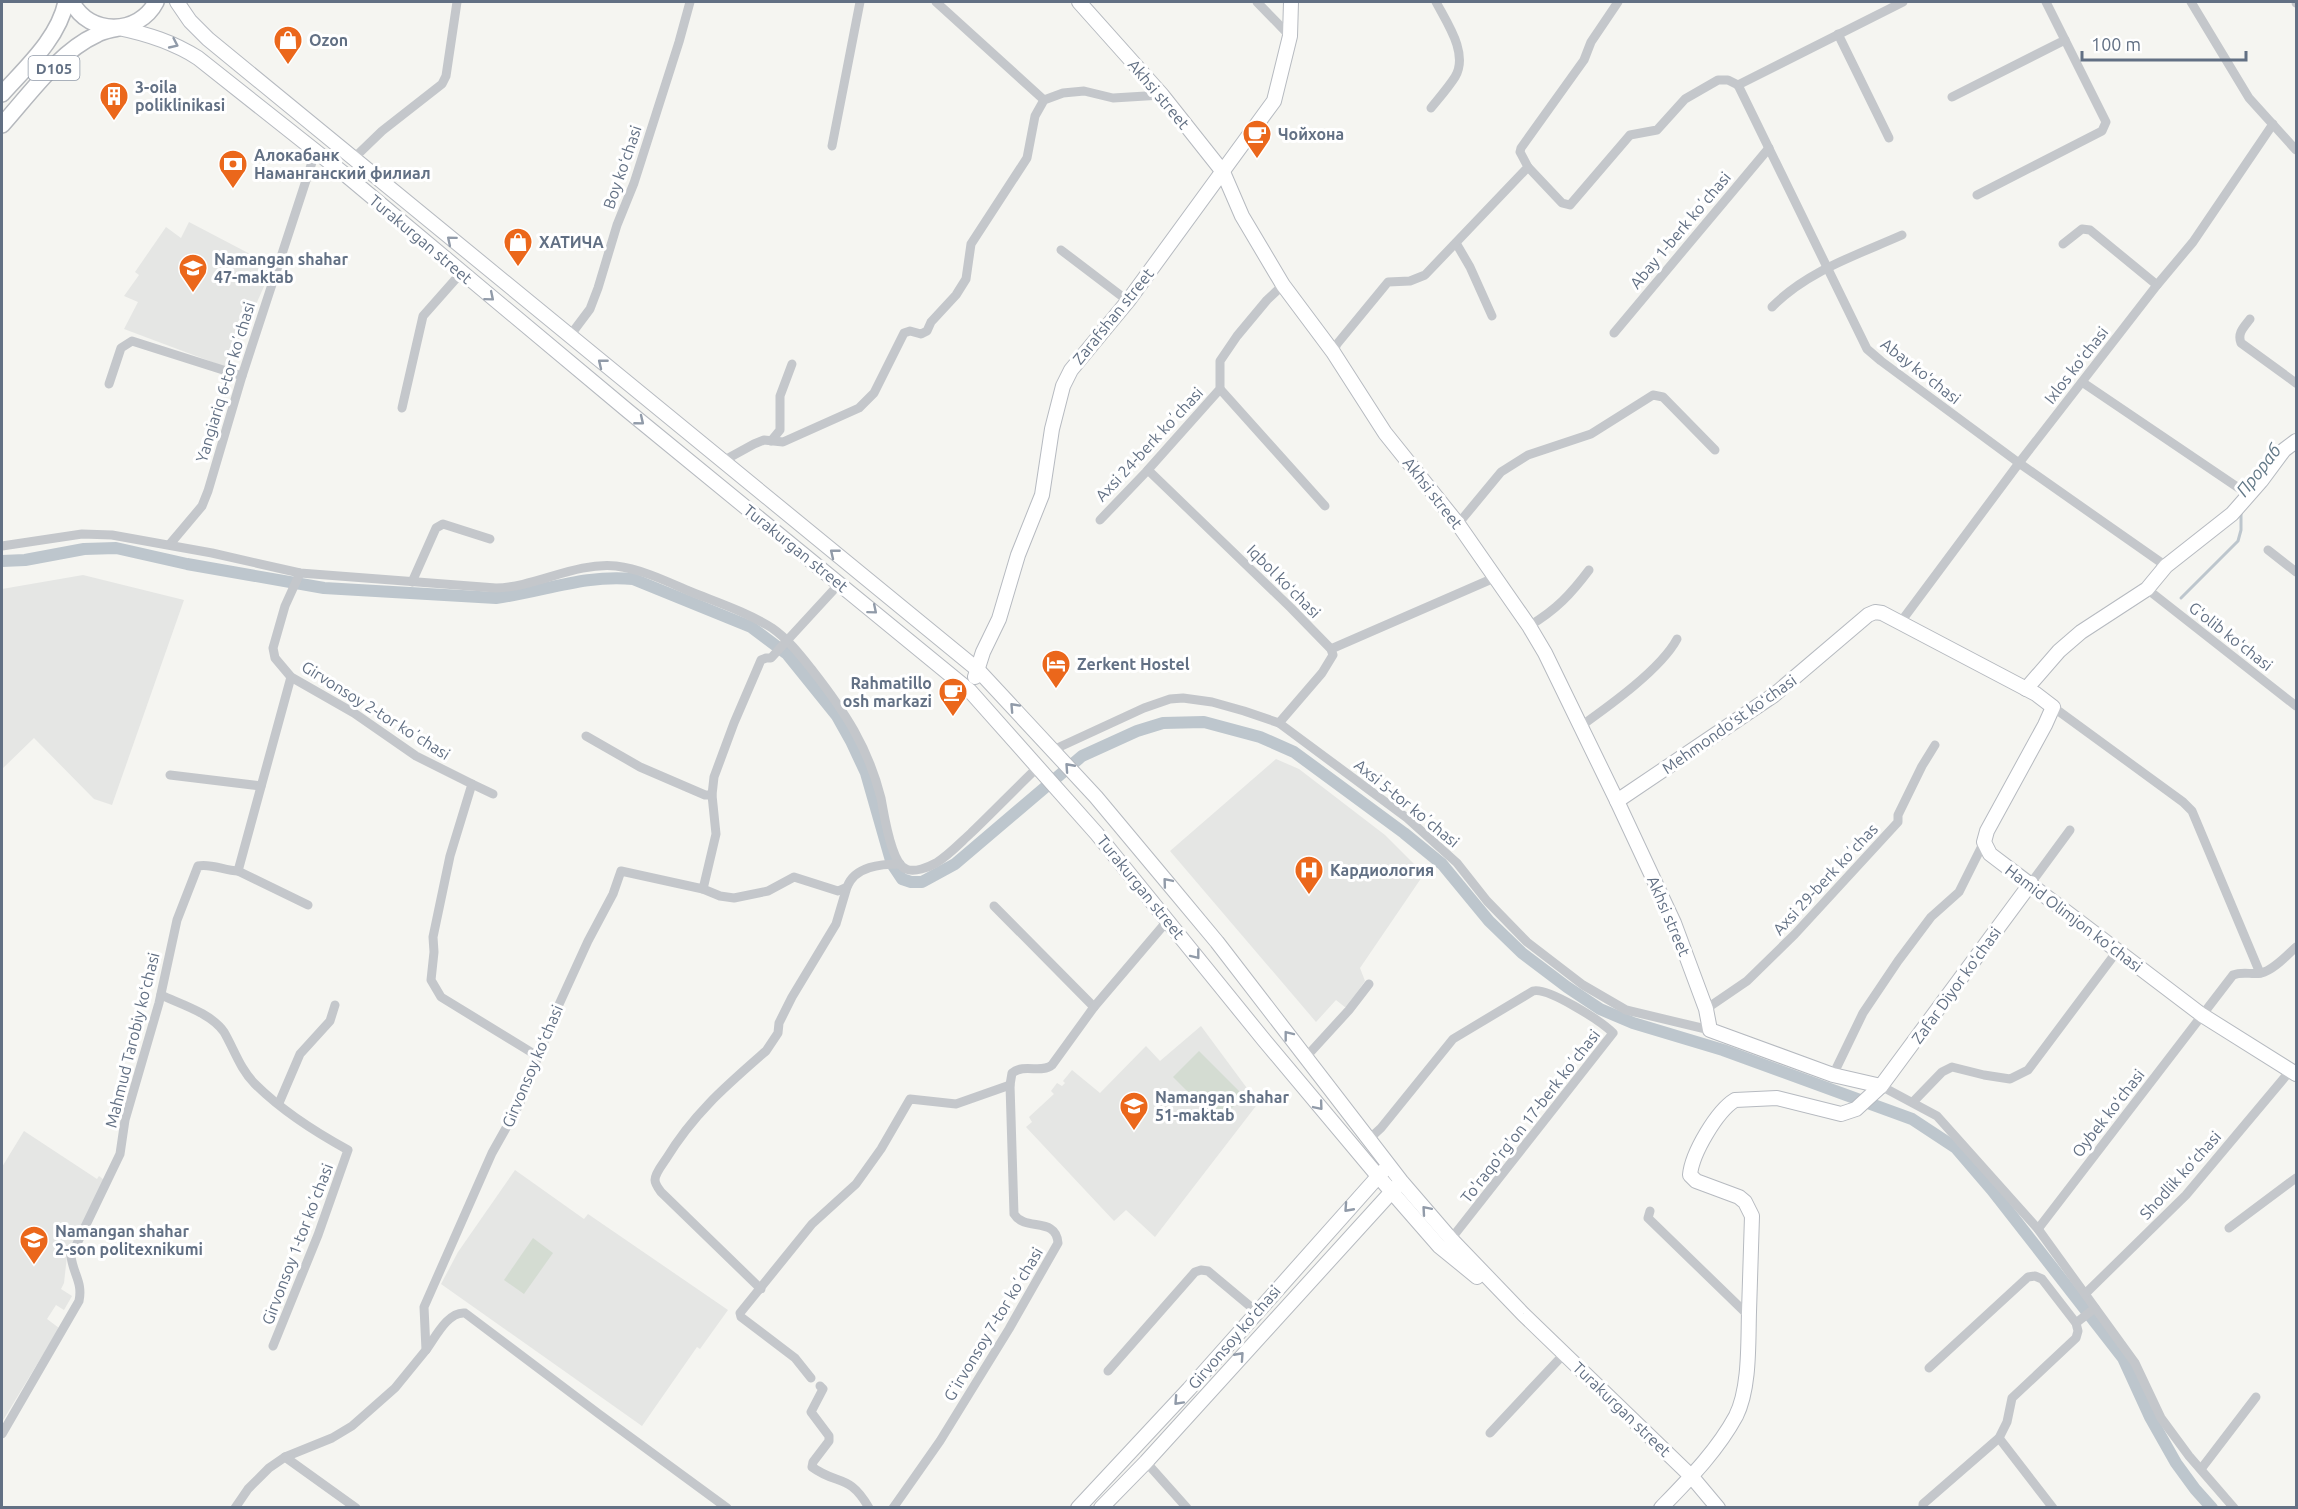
<svg xmlns="http://www.w3.org/2000/svg" width="2298" height="1509" font-family="Ubuntu,sans-serif">
<style>
.built{fill:#e5e6e4}
.green{fill:#d4dcd2}
.lines{fill:none;stroke-linecap:round;stroke-linejoin:round}
.stream{stroke:#bdc6cd;stroke-width:3}
.canal{stroke:#bdc6cd;stroke-width:12}
.secondary-casing{stroke:#b6bac0;stroke-width:16}
.primary-casing{stroke:#b5b8bd;stroke-width:18}
.street{stroke:#c4c7cb;stroke-width:9}
.secondary{stroke:#fff;stroke-width:14}
.primary{stroke:#fff;stroke-width:15}
.oneway{stroke:#919ba9}
.labels{text-anchor:middle;dominant-baseline:central;stroke-width:6;stroke-linejoin:round;paint-order:stroke}
.shield{fill:#fff;stroke:#919ba9;stroke-width:1.5}
.shield-label{font-size:15px;font-weight:bold;fill:#627084}
.poi-label{font-size:16px;font-weight:bold;fill:#627084;stroke:#fff;text-anchor:start}
.street-label{font-size:16px;fill:#627084;stroke:#fff}
.water-label{font-size:18px;font-style:italic;fill:#637988;stroke:#fff}
</style>
<rect width="100%" height="100%" fill="#f5f5f1"/>
<g class="built">
<path d="M189 222 273 266 228 368 124 329 138 302 124 296 139 275 135 272 166 227 181 238Z"/>
<path d="M83 575 184 600 112 805 94 799 34 738 2 769V589Z"/>
<path d="M1276 759 1299 769 1385 835 1424 874 1360 968 1365 981 1346 1008 1336 1000 1316 1022 1170 851Z"/>
<path d="M1201 1026 1252 1095 1259 1102 1155 1237 1126 1210 1114 1221 1026 1127 1032 1122 1029 1117 1054 1094 1051 1091 1057 1083 1062 1086 1065 1083 1063 1081 1072 1070 1100 1093 1146 1046 1160 1061Z"/>
<path d="M24 1131 97 1179 99 1176 104 1180 79 1234 68 1247 64 1283 61 1289 72 1296 64 1310 56 1305 47 1319 59 1328 2 1422V1167Z"/>
<path d="M515 1170 584 1219 588 1214 728 1310 700 1349 697 1347 642 1426 441 1284 458 1252Z"/>
</g>
<g class="green">
<path d="M1199 1051 1244 1096 1218 1122 1173 1077Z"/>
<path d="M533 1238 553 1253 524 1294 504 1280Z"/>
</g>
<g class="lines">
<path class="stream" d="M2181 598 2238 541 2241 530V513"/>
<path class="canal" d="M2 561 25 560 84 549 116 548 187 564 324 588 496 598C542 592 586 574 633 579L751 627 787 654 837 716 851 741 866 773 892 864 902 879 911 882H922L955 864 1082 756 1137 731 1163 723 1204 722 1260 737 1294 752 1404 833 1442 864 1489 921 1522 953 1567 987 1600 1009 1633 1023 1723 1050 1912 1119 1956 1148 1992 1190 2123 1358 2150 1417 2176 1463 2195 1489 2212 1508"/>
<g class="secondary-casing">
<g id="secondary">
<path d="M177 2 190 21 208 39 978 670 1096 797 1172 888 1217 942 1401 1181 1451 1239 1523 1314 1692 1477 1718 1508"/>
<path d="M1079 2 1162 95 1223 172 1242 216 1283 285 1333 352 1385 433 1458 524 1529 626 1545 653 1617 801 1674 923 1706 1009 1710 1030 1833 1075 1881 1086"/>
<path d="M118 28C148 34 173 42 198 58L347 176 628 411 970 691 1097 834 1264 1040 1378 1176 1439 1246 1477 1277"/>
<path d="M975 677 983 652 999 619 1018 555 1042 495 1052 429 1063 386 1071 370 1128 301 1274 101 1290 36 1291 2"/>
<path d="M2026 689 2059 651 2081 632 2147 589 2166 566 2232 514 2261 481 2284 450 2296 441"/>
<path d="M1617 801 1774 695 1868 615 1875 612 1882 613 2036 694 2053 707 2045 725 1987 831 1984 842 1990 854 2202 1015 2296 1074"/>
<path d="M1078 1508 1189 1389 1383 1171"/>
<path d="M1101 1508 1146 1462 1396 1187"/>
<path d="M1661 1508C1689 1479 1717 1451 1736 1416 1750 1388 1748 1343 1749 1312 1750 1280 1751 1248 1752 1216L1745 1202 1739 1197 1696 1181 1690 1175C1692 1153 1717 1111 1735 1100L1777 1098 1841 1114 1856 1109 1881 1086 2031 883"/>
</g>
</g>
<g class="primary-casing">
<g id="primary">
<path d="M72 2C89 36 139 35 156 2"/>
<path d="M2 94C26 67 58 39 66 2"/>
<path d="M2 125C28 96 60 51 96 35 102 31 111 30 118 28"/>
</g>
</g>
<g class="street">
<path d="M936 2 1044 100"/>
<path d="M1257 2 1290 36"/>
<path d="M2191 2 2249 98 2296 150"/>
<path d="M2296 2V3"/>
<path d="M1838 34 1889 138"/>
<path d="M1738 85 1867 349 1881 361 2019 463 2166 566"/>
<path d="M1738 85 1903 2"/>
<path d="M1952 97 2065 40 2046 2"/>
<path d="M1431 108C1439 98 1448 88 1455 77 1469 54 1447 23 1436 2"/>
<path d="M832 146 860 2"/>
<path d="M353 159 382 131 442 84 446 76 457 2"/>
<path d="M1528 167 1562 203 1570 205 1630 135 1657 130 1685 99 1718 80H1728L1738 85"/>
<path d="M1977 195 2102 131 2106 122 2065 40"/>
<path d="M1456 243 1470 267 1492 316"/>
<path d="M2063 244 2082 229 2090 230 2157 285"/>
<path d="M1061 250 1128 301"/>
<path d="M1772 307C1807 271 1857 255 1902 235"/>
<path d="M2250 319C2244 327 2237 333 2241 343L2296 383"/>
<path d="M1614 333 1769 148"/>
<path d="M569 337 590 309 598 288 617 225 634 183 679 42 690 2"/>
<path d="M1333 352 1337 344 1388 282 1410 281 1425 275 1528 167 1520 152 1521 148 1584 60 1591 42 1618 2"/>
<path d="M2082 382 2249 495"/>
<path d="M109 384 121 348 132 341 242 376"/>
<path d="M1220 389 1325 506"/>
<path d="M402 408 423 316 461 273"/>
<path d="M771 441 780 430V396L792 364"/>
<path d="M723 461 754 444 764 440 783 442 859 408 874 393 904 333 910 331 921 334 927 331 931 322 956 295 966 279 971 244 1027 158 1035 116 1044 100 1063 93 1084 91 1113 98 1162 95"/>
<path d="M1148 470 1291 608 1331 649 1333 655 1322 673 1279 723"/>
<path d="M1100 520 1146 472 1220 389V361L1237 336 1267 300 1283 285"/>
<path d="M1458 524 1501 472 1528 455 1591 434 1653 395 1663 397 1715 450"/>
<path d="M170 544 202 506 208 491 242 376 316 150"/>
<path d="M2 546 82 534 112 535 212 553 300 573 496 588C536 587 575 562 616 566 641 569 666 581 689 591 716 602 747 612 772 628 788 639 801 656 813 671 845 712 868 747 881 798 884 814 891 863 906 869 914 873 929 867 936 863 949 855 960 843 971 833 994 811 1016 788 1039 766"/>
<path d="M2268 550 2296 572"/>
<path d="M300 573 285 606 273 648 275 658 291 677 354 713 416 756 472 784 450 856 433 937 434 952 431 980 441 997 539 1057"/>
<path d="M412 582 436 528 443 524 490 539"/>
<path d="M2147 589 2296 706"/>
<path d="M1900 623 2019 463 2157 285 2193 242 2273 124"/>
<path d="M1529 626C1556 610 1571 594 1589 570"/>
<path d="M1331 649 1494 578"/>
<path d="M2053 707 2183 802 2192 811 2260 973"/>
<path d="M1581 726C1609 706 1661 669 1677 639"/>
<path d="M586 736 640 767 705 795H712"/>
<path d="M1053 750 1144 708 1170 699 1183 698 1212 702 1244 711 1279 723 1407 818 1457 863 1487 901 1527 942 1583 985 1626 1010 1710 1030"/>
<path d="M170 775 261 786"/>
<path d="M472 784 493 794"/>
<path d="M238 871 308 905"/>
<path d="M2031 883 2070 830"/>
<path d="M703 889 720 896 734 898 768 891 794 877 838 891 847 887C855 866 881 864 900 864"/>
<path d="M994 906 1094 1007"/>
<path d="M161 995C180 1004 211 1013 224 1032 234 1049 240 1069 255 1084 282 1111 315 1132 348 1150L318 1235 273 1346"/>
<path d="M1706 1009 1747 981 1795 934 1898 822V815L1922 766 1935 745"/>
<path d="M1306 1057 1349 1010 1369 984"/>
<path d="M1833 1075 1863 1013 1898 961 1931 917 1959 892 1984 842"/>
<path d="M1881 1086 1937 1116 2038 1229 2135 1363 2161 1418 2189 1456 2234 1508"/>
<path d="M1913 1102 1942 1072 1952 1067 1984 1075 2010 1079 2028 1070 2118 950"/>
<path d="M279 1103 300 1054 330 1021 335 1005"/>
<path d="M1369 1139 1381 1128 1453 1039 1533 991C1548 987 1601 1021 1613 1033L1451 1239"/>
<path d="M1650 1211 1648 1218 1749 1316"/>
<path d="M2229 1228 2296 1178"/>
<path d="M2038 1229 2233 975C2243 971 2252 975 2261 973 2274 970 2287 955 2296 947"/>
<path d="M761 1289 661 1192C658 1188 655 1184 655 1180 655 1173 662 1165 666 1159 694 1113 726 1086 766 1051L778 1033 779 1023 792 997 836 924 847 887"/>
<path d="M2086 1293 2186 1195 2290 1071"/>
<path d="M2076 1323 2095 1308"/>
<path d="M426 1350C435 1338 448 1311 465 1313L599 1414 727 1508"/>
<path d="M1108 1371 1195 1272 1201 1270 1208 1271 1257 1312"/>
<path d="M811 1378 795 1358 741 1317 740 1313 812 1224 856 1184 881 1149 910 1099 956 1104 1010 1085"/>
<path d="M820 1386 823 1389 811 1412 829 1436V1441L813 1462 812 1467C838 1486 849 1473 869 1508"/>
<path d="M1490 1433 1564 1354"/>
<path d="M2 1434 79 1301C83 1282 73 1274 71 1256L120 1154 125 1120 159 1003 177 920 198 866C211 863 225 871 238 871L291 677"/>
<path d="M1999 1438 2053 1508"/>
<path d="M285 1457 356 1508"/>
<path d="M1146 1462 1187 1508"/>
<path d="M2201 1469 2256 1397"/>
<path d="M235 1508 248 1489 269 1468 285 1457 332 1438 352 1426 395 1388 426 1350 424 1307 492 1153 519 1105 556 1011 588 941 613 894 621 871 703 889 716 834 712 795 714 777 734 723 761 660 766 658H771L840 583"/>
<path d="M893 1508 940 1441 1009 1329 1058 1243C1056 1216 1025 1232 1014 1214L1010 1085 1012 1073C1025 1063 1041 1074 1052 1065L1094 1007 1168 920"/>
<path d="M1923 1508V1504L1999 1438 2007 1422 2012 1398 2076 1338 2078 1331 2076 1323 2042 1279 2035 1276 2028 1277 1929 1368"/>
</g>
<use href="#secondary" class="secondary"/>
<use href="#primary" class="primary"/>
</g>
<defs><path id="oneway-chevron" d="M-2-3.5L2.5 0L-2 3.5" fill="none" stroke-width="1.6" stroke-linecap="round" stroke-linejoin="round" transform="scale(1.5)"/></defs>
<g class="oneway">
<use href="#oneway-chevron" transform="translate(174 44) rotate(25)"/>
<use href="#oneway-chevron" transform="translate(451 240) rotate(-140)"/>
<use href="#oneway-chevron" transform="translate(490 297) rotate(40)"/>
<use href="#oneway-chevron" transform="translate(602 363) rotate(-141)"/>
<use href="#oneway-chevron" transform="translate(640 421) rotate(39)"/>
<use href="#oneway-chevron" transform="translate(834 553) rotate(-141)"/>
<use href="#oneway-chevron" transform="translate(873 610) rotate(40)"/>
<use href="#oneway-chevron" transform="translate(1014 707) rotate(-133)"/>
<use href="#oneway-chevron" transform="translate(1069 767) rotate(-132)"/>
<use href="#oneway-chevron" transform="translate(1167 882) rotate(-130)"/>
<use href="#oneway-chevron" transform="translate(1196 955) rotate(52)"/>
<use href="#oneway-chevron" transform="translate(1288 1035) rotate(-128)"/>
<use href="#oneway-chevron" transform="translate(1319 1106) rotate(50)"/>
<use href="#oneway-chevron" transform="translate(1348 1208) rotate(132)"/>
<use href="#oneway-chevron" transform="translate(1426 1210) rotate(-131)"/>
<use href="#oneway-chevron" transform="translate(1240 1356) rotate(-48)"/>
<use href="#oneway-chevron" transform="translate(1178 1401) rotate(133)"/>
</g>
<defs>
<g id="shop-pin" transform="scale(1.5)"><path d="M0 17L-7.5 6A9.5 9.5 0 1 1 7.5 6Z" fill="#eb671b" stroke="#fff"/><path d="M-5-2.5h2.3a2.7 3.5 0 0 1 5.4 0H5L5.5 6h-11ZM-1.5-2.5h3a1.5 2.3 0 0 0-3 0Z" fill="#fff"/></g>
<g id="building-pin" transform="scale(1.5)"><path d="M0 17L-7.5 6A9.5 9.5 0 1 1 7.5 6Z" fill="#eb671b" stroke="#fff"/><path d="M-4-6H4V6H1V3H-1V6H-4ZM-2.5-4.3h1.7v1.8h-1.7ZM.8-4.3h1.7v1.8H.8ZM-2.5-1h1.7V.8h-1.7ZM.8-1h1.7V.8H.8Z" fill="#fff"/></g>
<g id="cafe-pin" transform="scale(1.5)"><path d="M0 17L-7.5 6A9.5 9.5 0 1 1 7.5 6Z" fill="#eb671b" stroke="#fff"/><path d="M-5.5-4.5H6V0H3Q3 3.5 0 3.5H-2.5Q-5.5 3.5-5.5 0ZM3-3.2v2h1.7v-2ZM-6 4.5H4V6H-6Z" fill="#fff"/></g>
<g id="bank-pin" transform="scale(1.5)"><path d="M0 17L-7.5 6A9.5 9.5 0 1 1 7.5 6Z" fill="#eb671b" stroke="#fff"/><path d="M-6-4H6V4H-6ZM0-2.3a2.3 2.3 0 1 0 0 4.6a2.3 2.3 0 1 0 0-4.6Z" fill="#fff"/></g>
<g id="school-pin" transform="scale(1.5)"><path d="M0 17L-7.5 6A9.5 9.5 0 1 1 7.5 6Z" fill="#eb671b" stroke="#fff"/><path d="M0-5L7-2L0 1L-7-2ZM-4 1L0 2.5L4 1V4Q0 6-4 4Z" fill="#fff"/></g>
<g id="hotel-pin" transform="scale(1.5)"><path d="M0 17L-7.5 6A9.5 9.5 0 1 1 7.5 6Z" fill="#eb671b" stroke="#fff"/><path d="M-6-4.5h1.5V1H6V5H4.5V3h-9V5H-6ZM-4 0a1.8 1.8 0 1 1 3.6 0ZM.5 0V-2.5h3Q6-2.5 6 0Z" fill="#fff"/></g>
<g id="hospital-pin" transform="scale(1.5)"><path d="M0 17L-7.5 6A9.5 9.5 0 1 1 7.5 6Z" fill="#eb671b" stroke="#fff"/><path d="M-5-5h3v3.5h4V-5h3V5h-3V1.5h-4V5h-3Z" fill="#fff"/></g>
</defs>
<g fill-rule="evenodd">
<use href="#shop-pin" x="288" y="40"/>
<use href="#building-pin" x="114" y="96"/>
<use href="#cafe-pin" x="1257" y="134"/>
<use href="#bank-pin" x="233" y="164"/>
<use href="#shop-pin" x="518" y="242"/>
<use href="#school-pin" x="193" y="268"/>
<use href="#hotel-pin" x="1056" y="664"/>
<use href="#cafe-pin" x="953" y="692"/>
<use href="#hospital-pin" x="1309" y="870"/>
<use href="#school-pin" x="1134" y="1106"/>
<use href="#school-pin" x="34" y="1240"/>
</g>
<g class="labels">
<rect class="shield" x="28.5" y="56" width="51" height="24" rx="4.5"/>
<g class="shield-label">
<text x="54" y="68">D105</text>
</g>
<g class="poi-label">
<text x="309" y="40">Ozon</text>
<text x="135" y="87">3-oila<tspan x="135" dy="18">poliklinikasi</tspan></text>
<text x="1278" y="134">Чойхона</text>
<text x="254" y="155">Алокабанк<tspan x="254" dy="18">Наманганский филиал</tspan></text>
<text x="539" y="242">ХАТИЧА</text>
<text x="214" y="259">Namangan shahar<tspan x="214" dy="18">47-maktab</tspan></text>
<text x="1077" y="664">Zerkent Hostel</text>
<text x="932" y="683" text-anchor="end">Rahmatillo<tspan x="932" dy="18">osh markazi</tspan></text>
<text x="1330" y="870">Кардиология</text>
<text x="1155" y="1097">Namangan shahar<tspan x="1155" dy="18">51-maktab</tspan></text>
<text x="55" y="1231">Namangan shahar<tspan x="55" dy="18">2-son politexnikumi</tspan></text>
</g>
<g class="street-label">
<text transform="translate(1159 94) rotate(50)">Akhsi street</text>
<text transform="translate(622 167) rotate(-71)">Boy koʻchasi</text>
<text transform="translate(1680 230) rotate(-50)">Аbay 1-berk koʼchasi</text>
<text transform="translate(421 239) rotate(40)">Turakurgan street</text>
<text transform="translate(1113 316) rotate(-51)">Zarafshan street</text>
<text transform="translate(2076 365) rotate(-52)">Ixlos koʻchasi</text>
<text transform="translate(1921 371) rotate(38)">Abay koʻchasi</text>
<text transform="translate(225 382) rotate(-73)">Yangiаriq 6-tor koʼchasi</text>
<text transform="translate(1149 444) rotate(-47)">Аxsi 24-berk koʼchasi</text>
<text transform="translate(1433 493) rotate(52)">Akhsi street</text>
<text transform="translate(796 548) rotate(39)">Turakurgan street</text>
<text transform="translate(1284 581) rotate(45)">Iqbol koʻchasi</text>
<text transform="translate(2231 636) rotate(38)">Gʻolib koʻchasi</text>
<text transform="translate(376 710) rotate(32)">Girvonsoy 2-tor koʼchasi</text>
<text transform="translate(1729 724) rotate(-35)">Mehmondoʻst koʻchasi</text>
<text transform="translate(1407 803) rotate(39)">Аxsi 5-tor koʼchasi</text>
<text transform="translate(1825 879) rotate(-47)">Аxsi 29-berk koʼchas</text>
<text transform="translate(1141 887) rotate(51)">Turakurgan street</text>
<text transform="translate(1669 916) rotate(67)">Akhsi street</text>
<text transform="translate(2074 918) rotate(37)">Hamid Olimjon ko'chasi</text>
<text transform="translate(1956 985) rotate(-54)">Zafar Diyor koʻchasi</text>
<text transform="translate(132 1040) rotate(-76)">Mahmud Tarobiy koʻchasi</text>
<text transform="translate(532 1066) rotate(-67)">Girvonsoy koʻchasi</text>
<text transform="translate(2108 1113) rotate(-52)">Oybek koʻchasi</text>
<text transform="translate(1530 1116) rotate(-52)">To'raqo'rg'on 17-berk koʼchasi</text>
<text transform="translate(2180 1175) rotate(-48)">Shodlik ko‘chasi</text>
<text transform="translate(297 1244) rotate(-69)">Girvonsoy 1-tor koʼchasi</text>
<text transform="translate(993 1324) rotate(-59)">Gʼirvonsoy 7-tor koʼchasi</text>
<text transform="translate(1234 1337) rotate(-49)">Girvonsoy koʻchasi</text>
<text transform="translate(1622 1409) rotate(44)">Turakurgan street</text>
</g>
<g class="water-label">
<text transform="translate(2258 470) rotate(-52)">Прораб</text>
</g>
</g>
<rect width="2298" height="1509" fill="none" stroke="#627084" stroke-width="6"/>
<path d="M2082 51v9h164v-9" fill="none" stroke="#627084" stroke-width="3"/>
<text x="2091" y="51" font-size="18" fill="#627084" stroke="#ffffff" stroke-width="4.5" paint-order="stroke">100 m</text>
</svg>
